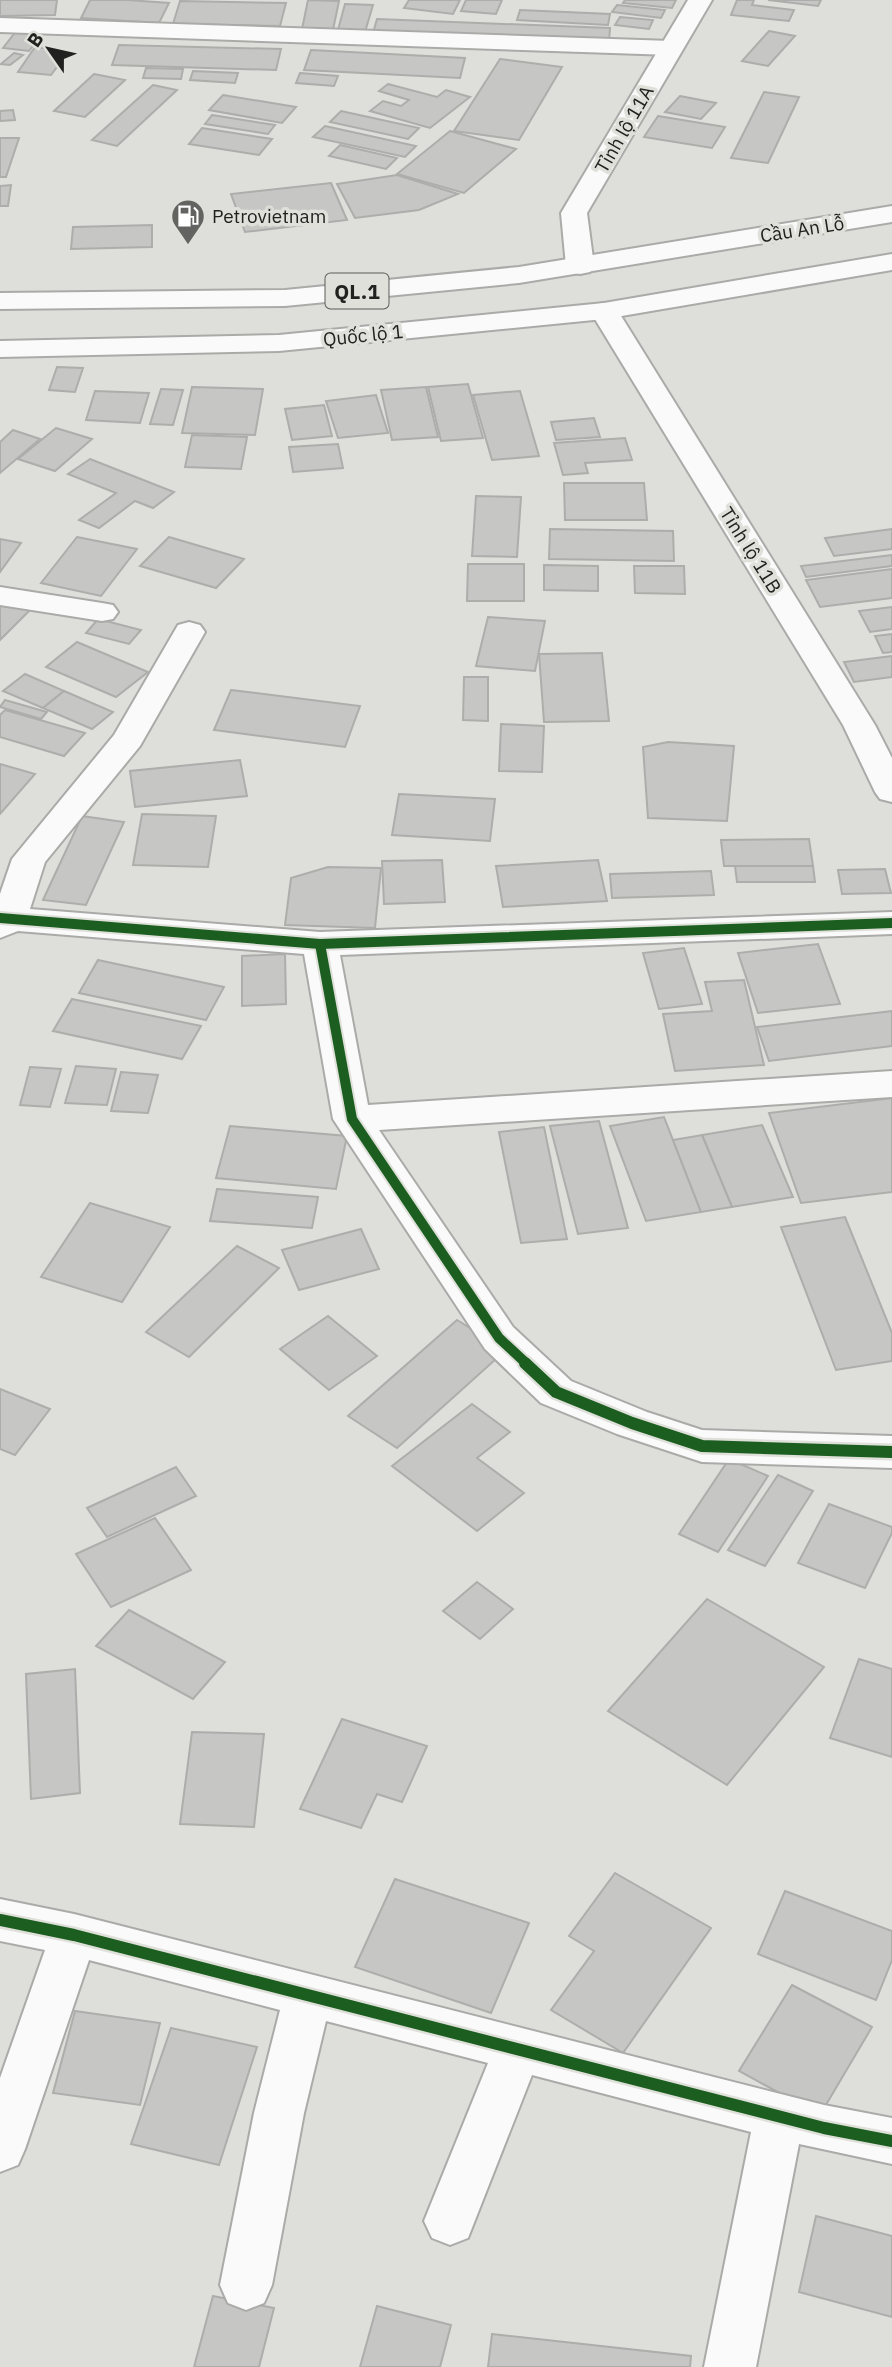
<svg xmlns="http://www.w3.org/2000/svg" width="892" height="2367" font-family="'IBM Plex Sans',sans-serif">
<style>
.building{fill:#c6c6c4;stroke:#adaeab;stroke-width:2}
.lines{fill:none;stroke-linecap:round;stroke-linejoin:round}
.minor-casing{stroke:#aaaba8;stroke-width:4}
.tertiary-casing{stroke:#aaaba8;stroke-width:4}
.secondary-casing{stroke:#aaaba8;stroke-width:4}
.trunk-casing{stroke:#aaaba8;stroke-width:4}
.minor{fill:#fafafa;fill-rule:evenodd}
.tertiary{fill:#fafafa;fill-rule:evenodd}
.secondary{fill:#fafafa;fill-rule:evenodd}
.trunk{fill:#fafafa;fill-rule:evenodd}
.cycleway-far1-casing{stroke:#dfe0da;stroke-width:14}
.cycleway-casing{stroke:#dfe0da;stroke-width:17}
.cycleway-far1{stroke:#1b5e20;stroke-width:10}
.cycleway{stroke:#1b5e20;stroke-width:12}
.labels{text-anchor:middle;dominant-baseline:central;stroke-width:7;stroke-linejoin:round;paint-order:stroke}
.far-street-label{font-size:19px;fill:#212220;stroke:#dfe0da}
.far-poi-label{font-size:19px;fill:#212220;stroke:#dfe0da;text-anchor:start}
.shield{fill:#dfe0da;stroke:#5a5b58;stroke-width:2}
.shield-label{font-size:21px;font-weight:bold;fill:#212220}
</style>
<rect width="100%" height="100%" fill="#dedfdb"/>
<g class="building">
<path d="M0 0H57L55 15 0 16Z"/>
<path d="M90 0H128L169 3 159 23 81 18Z"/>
<path d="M308 0 339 1 333 30 302 29Z"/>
<path d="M409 0H460L453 14 404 8Z"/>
<path d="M466 0H502L496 14 461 11Z"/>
<path d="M625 0H676L672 8 623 3Z"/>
<path d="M737 0H754L752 5 794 10 789 21 731 15Z"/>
<path d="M768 0H821L818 6Z"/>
<path d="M180 1 286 3 280 26 173 24Z"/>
<path d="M345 4 373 5 365 32 338 30Z"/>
<path d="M617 5 665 10 661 18 612 12Z"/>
<path d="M520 10 610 14 608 25 517 20Z"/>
<path d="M620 17 653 20 649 29 615 25Z"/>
<path d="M377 19 610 28 609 42 373 33Z"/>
<path d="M17 30 43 33 29 51 3 48Z"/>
<path d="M769 31 795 36 768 66 742 61Z"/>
<path d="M119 45 281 49 276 70 112 65Z"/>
<path d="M35 47 69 51 51 75 18 72Z"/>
<path d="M311 50 465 58 460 78 304 70Z"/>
<path d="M14 53 23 55 10 65 1 64Z"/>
<path d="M500 59 562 67 519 140 454 131Z"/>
<path d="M146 68 183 69 181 79 143 78Z"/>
<path d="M193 71 238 73 235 83 190 80Z"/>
<path d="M300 73 338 76 334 86 296 83Z"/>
<path d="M94 74 125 80 85 117 54 111Z"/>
<path d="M388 84 437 97 446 90 470 97 430 128 370 111 383 101 401 106 409 100 379 91Z"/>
<path d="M153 85 177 90 117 146 92 140Z"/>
<path d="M764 92 799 97 768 163 731 158Z"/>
<path d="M223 95 296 107 282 123 209 110Z"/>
<path d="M680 96 716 103 701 119 665 112Z"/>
<path d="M13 110 15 120 0 121V111Z"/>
<path d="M341 111 419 128 408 139 330 122Z"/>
<path d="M212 115 275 125 268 134 205 124Z"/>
<path d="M658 116 725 127 712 148 644 137Z"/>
<path d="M325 126 416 146 405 157 313 137Z"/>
<path d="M202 128 272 139 259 155 189 144Z"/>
<path d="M450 131 516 149 464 193 397 174Z"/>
<path d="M0 138H19L6 177H0Z"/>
<path d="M340 145 397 158 386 169 329 156Z"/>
<path d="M397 175 458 194 419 210 355 218 337 184Z"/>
<path d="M331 183 347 220 245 232 231 194Z"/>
<path d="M11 185 8 206H0V186Z"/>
<path d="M152 225V247L71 249 73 227Z"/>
<path d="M57 367 83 368 75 392 49 390Z"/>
<path d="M468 384 483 438 441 441 428 387Z"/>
<path d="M192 387 263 389 255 435 182 433Z"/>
<path d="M426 387 438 437 392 440 381 390Z"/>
<path d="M161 389 183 390 173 425 150 424Z"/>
<path d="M95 391 149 393 140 423 86 420Z"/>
<path d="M520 391 539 456 492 460 473 395Z"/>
<path d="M376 395 388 433 338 438 326 401Z"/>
<path d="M324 405 332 436 292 440 285 409Z"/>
<path d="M594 418 600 437 556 440 551 422Z"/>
<path d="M56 428 92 439 55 471 18 459Z"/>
<path d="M13 430 40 439 0 473V442Z"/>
<path d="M192 435 247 437 241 469 185 467Z"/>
<path d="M625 438 632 460 585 463 588 473 563 475 554 443Z"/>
<path d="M338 444 343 468 293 472 289 447Z"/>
<path d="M90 459 174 492 153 508 135 501 99 528 79 520 116 493 68 474Z"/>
<path d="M564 483H644L647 520H565Z"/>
<path d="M476 496 521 497 517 557 472 556Z"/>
<path d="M550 529 673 531 674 561 549 559Z"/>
<path d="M892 529V549L834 556 825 538Z"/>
<path d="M77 537 137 549 101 596 41 583Z"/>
<path d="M169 537 244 559 216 588 140 566Z"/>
<path d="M0 539 21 543 0 572Z"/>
<path d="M892 555V566L806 577 801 566Z"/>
<path d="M468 564H524V601H467Z"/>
<path d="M544 565 598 566V591L544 590Z"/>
<path d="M634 566H684L685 594 635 593Z"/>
<path d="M892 569V598L820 607 806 580Z"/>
<path d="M0 599 32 608 0 640Z"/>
<path d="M892 607V629L870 632 859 611Z"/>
<path d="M488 617 545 621 535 671 476 666Z"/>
<path d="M98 619 141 630 129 644 86 633Z"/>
<path d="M892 634V652L883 653 875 636Z"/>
<path d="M77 642 148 672 116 697 46 667Z"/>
<path d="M602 653 609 721 544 722 539 654Z"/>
<path d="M892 656V677L854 682 844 662Z"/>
<path d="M25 674 64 691 43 708 3 691Z"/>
<path d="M464 677H488V721L463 720Z"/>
<path d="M231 690 360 706 345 747 214 730Z"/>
<path d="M64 691 113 712 92 729 43 708Z"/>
<path d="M5 700 47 712 41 719 0 707Z"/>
<path d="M5 710 40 720 85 733 64 756 0 737V715Z"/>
<path d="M501 724 544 726 542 772 499 771Z"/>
<path d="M668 742 734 746 727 821 648 818 643 747Z"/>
<path d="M240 760 247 796 135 807 130 771Z"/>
<path d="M0 764 35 774 0 814Z"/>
<path d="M399 794 495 799 490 841 392 835Z"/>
<path d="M142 814 216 816 208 867 133 865Z"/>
<path d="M82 816 124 822 86 905 43 900Z"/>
<path d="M809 839 813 866H724L721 840Z"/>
<path d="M442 860 445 902 384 904 382 861Z"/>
<path d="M598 860 607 901 503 907 496 866Z"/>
<path d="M735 866H813L815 882H737Z"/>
<path d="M328 867 381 868 375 928 285 925 291 878Z"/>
<path d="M885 869 891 893 842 894 838 870Z"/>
<path d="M711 871 714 895 612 898 610 874Z"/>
<path d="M818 944 840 1004 758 1013 738 953Z"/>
<path d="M684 948 702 1004 659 1009 643 953Z"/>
<path d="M285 954 286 1004 242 1006V956Z"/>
<path d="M98 960 224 987 206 1020 79 993Z"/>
<path d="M744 980 764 1065 675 1071 663 1014 712 1011 705 982Z"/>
<path d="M72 999 201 1026 182 1059 53 1031Z"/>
<path d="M892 1011V1046L769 1061 757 1027Z"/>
<path d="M76 1066 116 1069 107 1105 65 1103Z"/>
<path d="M30 1067 61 1069 50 1107 20 1105Z"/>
<path d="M121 1072 158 1075 148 1113 111 1111Z"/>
<path d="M892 1098V1192L801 1203 769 1113Z"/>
<path d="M664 1117 701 1212 646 1221 610 1126Z"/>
<path d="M599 1121 628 1228 578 1234 550 1126Z"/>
<path d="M762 1125 793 1197 732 1207 702 1135Z"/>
<path d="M230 1126 347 1136 336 1189 216 1178Z"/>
<path d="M544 1127 567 1239 521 1243 499 1132Z"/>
<path d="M702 1135 732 1207 701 1212 673 1140Z"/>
<path d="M217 1189 318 1197 312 1228 210 1221Z"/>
<path d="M90 1203 170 1227 122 1302 41 1277Z"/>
<path d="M845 1217 892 1333V1361L836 1370 781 1227Z"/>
<path d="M361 1229 379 1269 299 1290 282 1250Z"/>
<path d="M237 1246 279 1268 189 1357 146 1332Z"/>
<path d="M328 1316 377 1356 329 1390 280 1349Z"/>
<path d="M457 1320 506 1350 397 1448 348 1416Z"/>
<path d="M0 1389 50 1409 15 1455 0 1449Z"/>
<path d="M472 1404 510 1432 477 1458 524 1493 477 1531 392 1466Z"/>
<path d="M729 1459 768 1476 718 1552 679 1534Z"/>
<path d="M176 1467 196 1496 107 1537 87 1508Z"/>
<path d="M778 1475 813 1491 765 1566 728 1550Z"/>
<path d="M829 1504 892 1527V1533L865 1588 798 1563Z"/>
<path d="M155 1518 191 1570 111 1607 76 1554Z"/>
<path d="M477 1582 513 1609 480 1639 443 1611Z"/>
<path d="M707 1599 824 1667 727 1785 608 1711Z"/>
<path d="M129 1610 225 1662 193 1699 96 1646Z"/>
<path d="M859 1659 892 1669V1757L830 1738Z"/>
<path d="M75 1669 80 1793 31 1799 26 1674Z"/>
<path d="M342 1719 427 1746 402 1802 377 1794 361 1828 300 1809Z"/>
<path d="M192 1732 264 1734 254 1827 180 1824Z"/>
<path d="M615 1873 711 1928 623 2053 551 2010 594 1951 569 1936Z"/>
<path d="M395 1879 529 1923 491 2013 355 1967Z"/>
<path d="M785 1891 892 1931V1960L876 2000 758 1954Z"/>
<path d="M792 1985 872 2027 820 2115 739 2071Z"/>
<path d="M75 2011 160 2023 140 2105 53 2093Z"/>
<path d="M171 2028 257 2047 219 2165 131 2144Z"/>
<path d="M816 2216 892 2236V2317L799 2292Z"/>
<path d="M213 2296 274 2308 259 2367H194Z"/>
<path d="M377 2306 451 2325 440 2367H360Z"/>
<path d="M492 2334 691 2356 690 2367H488Z"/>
</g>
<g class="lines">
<g class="minor-casing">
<g id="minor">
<path d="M0 587 102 603 113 605 118 612 113 619 102 621 0 605Z"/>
<path d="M189 622 200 625 205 632 140 746 45 862 30 909 320 932 892 912V934L340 955 368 1105 892 1071V1097L379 1130 513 1327 571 1381 647 1412 702 1430 892 1436V1468L702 1462 617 1434 541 1403 485 1349 333 1119 304 954 18 931 0 938V894L12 859 114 735 178 625Z"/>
<path d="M0 1899 74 1914 824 2105 892 2118V2164L799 2144 756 2367H704L751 2132 532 2075 468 2238 450 2245 432 2238 424 2221 488 2063 326 2021 304 2113 272 2285 264 2303 246 2310 228 2303 220 2285 254 2113 280 2010 89 1960 25 2149 18 2165 0 2172V2078L45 1950 0 1941Z"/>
</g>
</g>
<g class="tertiary-casing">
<path id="tertiary" d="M0 18 671 41 680 43 683 48 680 53 671 55 0 32Z"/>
</g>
<g class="secondary-casing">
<g id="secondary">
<path d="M688 0H712L587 213 594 266 590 272 580 274 570 272 566 266 561 213Z"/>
<path d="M604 303 614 305 618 311 875 725 892 758V802L880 799 875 792 843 725 590 311 594 305Z"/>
</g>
</g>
<g class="trunk-casing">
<g id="trunk">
<path d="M892 206V222L519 283 285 306 0 309V293L285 290 519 267Z"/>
<path d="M892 254V270L604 319 279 351 0 357V341L279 335 604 303Z"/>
</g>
</g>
<use href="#minor" class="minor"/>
<use href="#tertiary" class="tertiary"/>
<use href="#secondary" class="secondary"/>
<use href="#trunk" class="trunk"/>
<g class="cycleway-far1-casing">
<g id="cycleway-far1">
<path d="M0 918 320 944 892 923"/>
<path d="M320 944 352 1119 499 1338 527 1364"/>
</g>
</g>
<g class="cycleway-casing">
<g id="cycleway">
<path d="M525 1363 556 1392 632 1423 702 1446 892 1452"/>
<path d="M0 1920 74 1935 824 2128 892 2141"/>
</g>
</g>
<use href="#cycleway-far1" class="cycleway-far1"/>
<use href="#cycleway" class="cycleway"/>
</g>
<defs>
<g id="fuel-pin" transform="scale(1.75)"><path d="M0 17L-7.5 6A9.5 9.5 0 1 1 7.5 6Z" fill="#636461" stroke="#dfe0da"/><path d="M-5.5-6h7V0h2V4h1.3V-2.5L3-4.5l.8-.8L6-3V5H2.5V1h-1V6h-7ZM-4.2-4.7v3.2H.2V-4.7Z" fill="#fff"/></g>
</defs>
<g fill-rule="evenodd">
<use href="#fuel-pin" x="188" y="216"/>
</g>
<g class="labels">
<g class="far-street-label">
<text transform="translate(624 129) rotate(-60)">Tỉnh lộ 11A</text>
<text transform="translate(802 229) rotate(-9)">Cầu An Lỗ</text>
<text transform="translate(363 335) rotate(-6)">Quốc lộ 1</text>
<text transform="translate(751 550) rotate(58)">Tỉnh lộ 11B</text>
</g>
<g class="far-poi-label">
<text x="212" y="216">Petrovietnam</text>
</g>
<rect class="shield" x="325.5" y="273.5" width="63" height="35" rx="5"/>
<g class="shield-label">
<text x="357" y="291">QL.1</text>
</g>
</g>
<g transform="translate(49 49) rotate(304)" stroke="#dfe0da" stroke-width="5" paint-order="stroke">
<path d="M0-5L12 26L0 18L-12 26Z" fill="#212220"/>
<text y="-10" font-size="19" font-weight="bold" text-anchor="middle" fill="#212220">B</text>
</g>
</svg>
